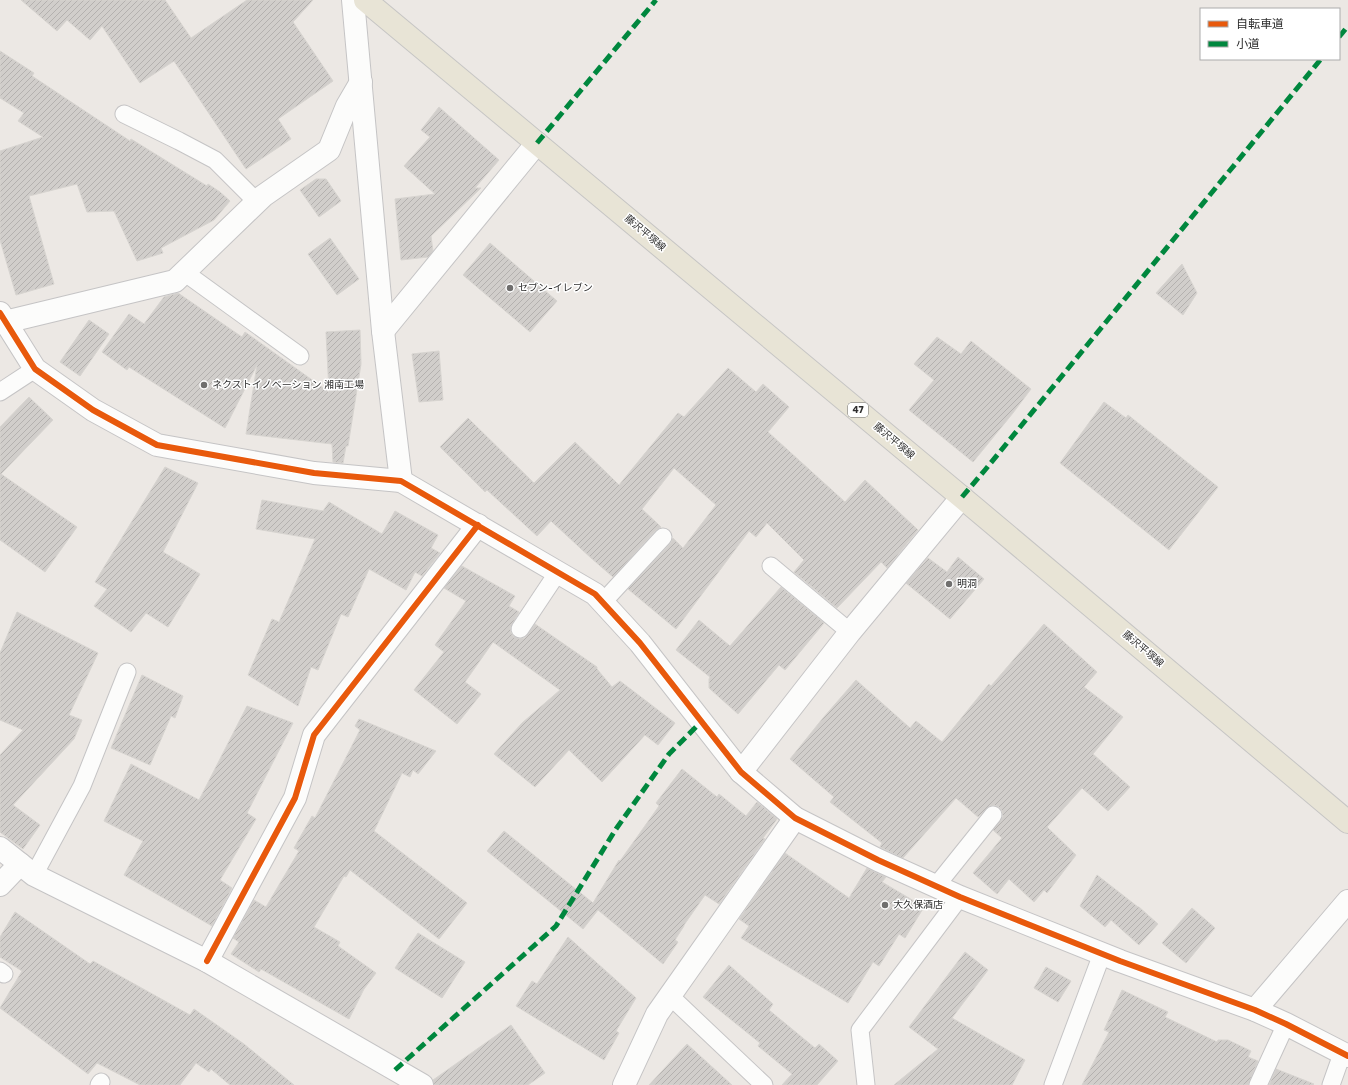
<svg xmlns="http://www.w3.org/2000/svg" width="1348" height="1085" font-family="Rubik,'Noto Sans JP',sans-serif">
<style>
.building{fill:url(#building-hatch);stroke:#d7d4d0}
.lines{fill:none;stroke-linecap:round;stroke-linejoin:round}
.service-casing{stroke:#c5c4c5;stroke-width:19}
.minor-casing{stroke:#c5c4c5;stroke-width:24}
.primary-casing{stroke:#c6c5c4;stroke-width:24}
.service{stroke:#fcfcfb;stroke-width:17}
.minor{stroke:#fcfcfb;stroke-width:22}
.primary{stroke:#e8e4d6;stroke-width:22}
.quiet{stroke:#00873e;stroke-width:5;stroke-dasharray:10 5;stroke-linecap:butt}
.cycleway-casing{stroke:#fff;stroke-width:8}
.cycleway{stroke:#e8590c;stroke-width:6}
.poi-dot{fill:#706f6e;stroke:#fff;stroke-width:1.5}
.labels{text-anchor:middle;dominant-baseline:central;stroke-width:3;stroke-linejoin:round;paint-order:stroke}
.shield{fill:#fff;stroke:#6d6d6d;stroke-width:1}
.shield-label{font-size:9px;font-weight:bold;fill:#2e2e2e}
.street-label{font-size:10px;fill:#2e2e2e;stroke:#fff}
.poi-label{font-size:10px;fill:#2e2e2e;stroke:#fff;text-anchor:start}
</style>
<defs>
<pattern id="building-hatch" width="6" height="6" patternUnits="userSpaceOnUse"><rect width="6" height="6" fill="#d1cecb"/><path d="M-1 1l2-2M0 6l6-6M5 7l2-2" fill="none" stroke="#b4b1af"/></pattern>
</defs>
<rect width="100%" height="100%" fill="#ece8e4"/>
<g class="building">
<path d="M21 0H165L191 38 247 0H313L293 22 333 81 278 119 291 139 246 169 174 61 140 83 102 26 90 40 67 20 57 31Z"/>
<path d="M0 51 34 73 32 76 130 141 131 139 207 186 208 184 220 192 230 201 214 220 161 248 163 253 137 261 114 211 87 212 77 184 29 196 54 284 16 295 0 240V151L43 137 18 121 24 113 0 98Z"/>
<path d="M439 107 499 160 475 188H481L431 236 433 251 428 257 401 260 395 199 435 194 404 166 430 137 421 130Z"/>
<path d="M316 179H326L341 201 319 217 300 190Z"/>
<path d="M330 238 359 279 337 295 308 254Z"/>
<path d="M490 243 557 301 530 332 463 275Z"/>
<path d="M1182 264 1197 293 1183 315 1156 293Z"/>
<path d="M178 293 242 337 245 332 329 392 326 332 360 330 361 364 348 446H346L343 463 333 462 332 444 246 434 257 365 225 428 129 367 127 370 102 352 129 314 144 324 164 297Z"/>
<path d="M89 320 109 334 80 376 60 362Z"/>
<path d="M937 337 961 354 971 341 1031 389 1013 413 973 462 909 410 934 380 914 364Z"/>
<path d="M439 351 443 400 419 402 412 354Z"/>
<path d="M728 368 756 392 763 384 789 407 768 432 845 502 865 480 918 530 887 568 881 562 837 608 794 572 804 560 767 523 756 537 749 531 676 629 628 589 670 544 673 538 683 548 716 505 674 468 642 509 661 527 656 530 613 577 591 558 551 521 537 536 487 490 485 492 440 447 468 418 534 483 575 442 619 485 678 413 684 417Z"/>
<path d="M29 397 53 420 1 474 77 527 45 572 0 540V427Z"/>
<path d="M1104 402 1126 418 1128 415 1218 487 1169 550 1060 463Z"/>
<path d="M165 467 198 483 163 552 200 574 168 627 146 613 131 632 94 606 107 589 95 582Z"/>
<path d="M262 500 323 511 329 502 382 534 395 511 438 535 431 548 440 553 422 576 415 572 406 590 369 569 348 617 341 614 318 670 311 667 298 706 248 675 272 619 279 622 315 539 256 529Z"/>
<path d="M958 557 984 579 950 619 906 583 928 558 947 572Z"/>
<path d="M462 566 515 596 509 606 519 612 510 628 511 633 514 637 519 639 525 638 535 624 597 667V669L612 687 620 681 675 723 658 745 645 735 602 782 569 750 535 787 494 754 522 723 560 690 493 642 465 682 481 694 457 724 414 690 444 652 435 645 466 601 444 588Z"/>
<path d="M781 587 824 623 785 670 779 665 738 714 709 688V679L710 677 676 650 699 620 730 646Z"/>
<path d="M17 612 98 653 69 715 82 720 74 739 13 805 40 825 23 849 0 832V755L23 730 0 720V653Z"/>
<path d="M1044 624 1097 672 1084 687 1123 717 1093 754 1130 787 1108 811 1082 788 1047 827 1076 855 1047 893 1044 890 1034 902 1009 879 997 894 973 873 1002 838 993 830 1003 817 1002 811 999 807 994 805 989 806 978 817 956 798 903 858 880 847 882 843 830 802 834 797 790 759 823 718 856 680 910 728 916 721 942 742 989 684 991 686Z"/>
<path d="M142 675 183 696 175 718 171 716 150 765 111 748Z"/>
<path d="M247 706 293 723 247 813 256 819 220 880 232 888 212 926 124 875 143 841 104 821 131 764 199 800Z"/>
<path d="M359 719 436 751 418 774 413 770 410 777 402 773 374 831 467 903 439 939 350 870 346 877 344 876 314 927 340 942 338 946 376 973 364 989 349 1019 261 969 259 972 231 954 239 942 233 938 254 900 266 907 299 851 294 848 312 816 315 818 360 730 355 726Z"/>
<path d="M682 769 717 797 719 794 746 816 757 802 777 819 763 838 765 839 719 904 705 895 684 925V926L675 940 678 942 663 964 598 910 583 929 487 851 504 831 593 903 619 860 620 861 659 806 656 803Z"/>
<path d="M785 853 849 898 867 868 886 877 882 882 924 907 905 938 899 934 879 966 873 962 848 1003 741 938 749 926 739 919Z"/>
<path d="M1097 875 1138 907H1139L1158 924 1139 945 1111 920 1105 927 1080 906Z"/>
<path d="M1192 908 1215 928 1186 963 1162 943Z"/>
<path d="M15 912 90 964 93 961 190 1015 194 1009 244 1044 294 1085H230L211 1069 209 1072 196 1063 180 1085H140L97 1063 88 1074 0 1008 22 971 0 957V937Z"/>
<path d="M418 933 465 962 442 998 395 968Z"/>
<path d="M568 937 636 998 616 1031 619 1033 604 1060 516 1006 532 981 537 984Z"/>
<path d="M965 952 988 970 952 1018 1025 1060 1012 1085H894L938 1049 909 1027Z"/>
<path d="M729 965 773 1004 769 1010 815 1048 819 1044 838 1061 817 1085H782L792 1074 758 1046 760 1043 703 997Z"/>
<path d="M1046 967 1071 981 1058 1002 1034 988Z"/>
<path d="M1122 990 1168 1012 1165 1017 1217 1042 1218 1040H1228L1251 1051 1248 1057 1258 1061 1248 1085H1082L1109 1032 1104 1030Z"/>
<path d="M511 1025 545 1073 528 1085H434L433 1080Z"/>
<path d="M687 1044 732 1085H649Z"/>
<path d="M1276 1069 1314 1084 1313 1085H1269Z"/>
</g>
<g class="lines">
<g class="service-casing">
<g id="service">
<path d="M124 114 179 141 215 160 257 202"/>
<path d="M184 272 300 356"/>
<path d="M0 392 35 369"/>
<path d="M771 566 850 632"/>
<path d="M603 602 663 537"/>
<path d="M520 629 558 572"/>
<path d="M34 875 82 786 127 672"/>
<path d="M936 886 993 815"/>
<path d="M0 971 4 974"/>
<path d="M670 996 764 1085"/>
<path d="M99 1085 101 1082"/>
<path d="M866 1085 860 1030 960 897"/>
<path d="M1053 1085 1102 954"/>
<path d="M1258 1085 1286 1024"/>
<path d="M1331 1085 1342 1054"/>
</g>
</g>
<g class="minor-casing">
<g id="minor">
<path d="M353 0 383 331 401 481"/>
<path d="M0 313 35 369 93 410 157 445 314 473 401 481 595 594 640 643 741 772 795 818 878 860 960 897 1120 961 1255 1010 1286 1024 1348 1056"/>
<path d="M5 322 175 281 263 196 329 150 347 106 361 82"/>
<path d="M383 331 537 143"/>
<path d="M741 772 850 632 962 497"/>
<path d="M0 848 34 875 207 961 422 1085"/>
<path d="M0 885 20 864"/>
<path d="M207 961 295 798 314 735 478 525"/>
<path d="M1255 1010 1348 901"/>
<path d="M624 1085 657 1014 795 818"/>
</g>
</g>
<g class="primary-casing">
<path id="primary" d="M365 0 977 510 1348 822"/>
</g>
<use href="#service" class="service"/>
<use href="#minor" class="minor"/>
<use href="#primary" class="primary"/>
<g class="quiet">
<path d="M1339 37 1348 26"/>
<path d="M537 143 656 0"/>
<path d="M962 497 985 470 1321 59"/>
<path d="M395 1070 556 926 616 829 669 754 702 721"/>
</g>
<g class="cycleway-casing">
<g id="cycleway">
<path d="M0 313 35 369 93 410 157 445 314 473 401 481 595 594 640 643 741 772 795 818 878 860 960 897 1120 961 1255 1010 1286 1024 1348 1056"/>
<path d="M207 961 295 798 314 735 478 525"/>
</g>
</g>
<use href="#cycleway" class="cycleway"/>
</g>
<g class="poi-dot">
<circle cx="510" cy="288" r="4"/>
<circle cx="204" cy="385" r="4"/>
<circle cx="949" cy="584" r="4"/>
<circle cx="885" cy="905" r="4"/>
</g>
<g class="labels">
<rect class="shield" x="848" y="403" width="20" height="14" rx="3"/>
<g class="shield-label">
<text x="858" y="410">47</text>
</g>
<g class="street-label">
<text transform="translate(645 233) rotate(40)">藤沢平塚線</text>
<text transform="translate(894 441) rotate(40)">藤沢平塚線</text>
<text transform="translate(1143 649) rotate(40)">藤沢平塚線</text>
</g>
<g class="poi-label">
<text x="518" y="288">セブン-イレブン</text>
<text x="212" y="385">ネクストイノベーション 湘南工場</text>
<text x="957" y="584">明洞</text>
<text x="893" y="905">大久保酒店</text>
</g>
</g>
<rect x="1200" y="8" width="140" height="52" fill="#ffffff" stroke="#ababab"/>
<rect x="1208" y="21" width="20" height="6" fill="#e8590c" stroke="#ababab"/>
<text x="1236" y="28" font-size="12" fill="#2e2e2e">自転車道</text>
<rect x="1208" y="41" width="20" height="6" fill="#00873e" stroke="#ababab"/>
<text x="1236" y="48" font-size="12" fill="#2e2e2e">小道</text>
</svg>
